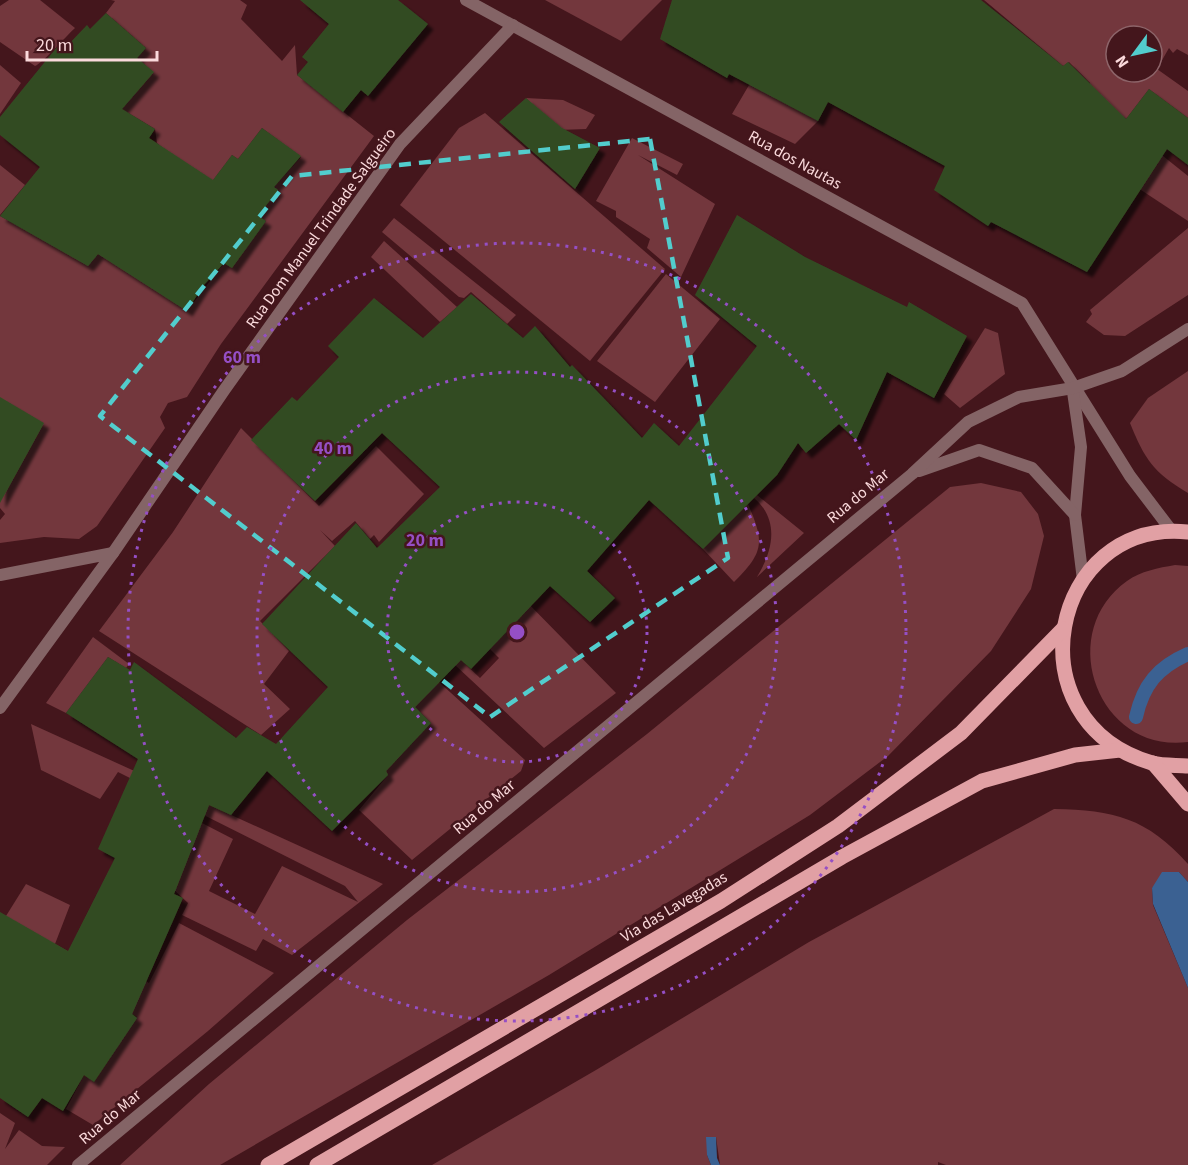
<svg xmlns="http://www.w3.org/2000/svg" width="1188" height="1165" font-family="'Source Sans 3',sans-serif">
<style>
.green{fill:#73373d;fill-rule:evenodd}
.water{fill:#3b6192}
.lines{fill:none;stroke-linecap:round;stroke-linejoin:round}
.stream{stroke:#3b6192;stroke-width:14}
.building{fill:#324c23;filter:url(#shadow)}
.street{stroke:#846466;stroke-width:12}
.primary{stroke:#e1a0a4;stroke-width:15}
.marked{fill:none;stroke:#52cdcd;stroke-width:4.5;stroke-dasharray:12 8;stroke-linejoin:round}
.ring{fill:none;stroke:#954fc5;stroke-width:3;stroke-dasharray:3 6}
.labels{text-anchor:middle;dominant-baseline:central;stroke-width:5;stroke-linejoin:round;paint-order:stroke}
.street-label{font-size:16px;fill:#fbdadc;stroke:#44161c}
.centre{fill:#954fc5;stroke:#44161c;stroke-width:3}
.ring-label{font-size:18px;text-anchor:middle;font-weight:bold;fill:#954fc5;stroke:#44161c;stroke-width:5;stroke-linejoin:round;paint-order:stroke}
</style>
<defs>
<filter id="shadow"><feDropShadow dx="5.5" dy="5.5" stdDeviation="1.5" flood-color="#0009"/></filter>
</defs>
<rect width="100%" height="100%" fill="#44161c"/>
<g class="green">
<path d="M9 0H40L75 28C66 36 43 63 35 66L0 42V6Z"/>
<path d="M111 0H240L247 5 241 19 282 61 295 45 297 75 374 136 221 344 187 397 168 403 160 417 165 428 97 526 79 539 44 537 0 543V520L5 514 0 508V216L88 265 116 232 187 311 224 263 232 267 266 221 258 216 278 190 274 187 301 157 262 128 238 159 232 155 208 187 157 143 155 129 122 109 153 72 137 58 146 48 106 13 115 1Z"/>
<path d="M545 0H662L621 41Z"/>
<path d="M984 0H1188V55L1177 49 1173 53 1169 48 1157 69 1188 91V118L1149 89 1126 119 1087 89 1090 83 1069 62 1063 66ZM1116 36H1152V72H1116Z"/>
<path d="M0 65 21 83 0 114Z"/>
<path d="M752 80 775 98 818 121 795 144 732 114Z"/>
<path d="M526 98 563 100 595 115 586 129 558 130Z"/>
<path d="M485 113 665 269 590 361 400 205 459 128Z"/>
<path d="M632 138 683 164 677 175 638 155 715 204 681 277 647 248 650 239 616 217V211L596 201Z"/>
<path d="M1153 148 1188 176V221L1138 188Z"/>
<path d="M0 165 25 185 0 215Z"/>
<path d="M394 218 516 315 507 324 471 292 464 298 459 297 382 232Z"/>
<path d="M1188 228V295L1125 336 1104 335 1086 322 1092 314 1090 310Z"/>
<path d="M384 241 457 307 440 322 371 257Z"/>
<path d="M666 274 720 319 655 402 597 361Z"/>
<path d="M985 328 998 333 1005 374 960 408 944 394Z"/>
<path d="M1188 371V493C1153 472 1145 460 1130 423L1148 398Z"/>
<path d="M241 428 319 506 376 446 424 494 379 542 374 535 370 539 355 521 332 541 320 530 335 546 260 621 289 651 264 684 290 709 261 735 99 631 173 532Z"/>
<path d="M981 483 1021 492 1038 514 1044 536 1031 589 991 651 888 756 810 815 549 975 220 1165H120L209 1084 407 920 647 734 950 487Z"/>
<path d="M757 495 804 533 757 577C773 551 780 520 754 498Z"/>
<path d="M748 504C764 542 765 551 734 582L703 549Z"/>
<path d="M1175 565 1188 566V742C1098 754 1054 633 1127 581 1141 571 1158 568 1175 565Z"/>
<path d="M519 594 616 693 544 748 455 665 461 660 480 678 499 658 490 649 512 626Z"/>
<path d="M93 637 129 664 126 668 108 657 66 713 46 703Z"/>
<path d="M429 673 525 760 521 771 412 860 359 810 388 775 382 769 386 740 402 754 431 723 406 698Z"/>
<path d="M31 724 383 884 292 955 263 939 256 951 182 915 188 903 172 888 202 823 233 839 209 891 255 914 282 866 358 902 345 886 118 772 100 799 41 770Z"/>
<path d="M1054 809C1114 810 1147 818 1188 864V882L1179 872 1152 888 1153 905 1188 988V1165H946L938 1162V1165H720L716 1137 707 1155 711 1165H432L596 1070 809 942Z"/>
<path d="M26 884 70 905 55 944 129 986 135 975 149 983 179 923 274 973 208 1031 93 1125 66 1109 84 1075 94 1082 137 1017 66 971 6 916Z"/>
<path d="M0 1113 15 1123 5 1149 19 1130 42 1146 65 1147 47 1165H0Z"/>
</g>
<g class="water">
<path d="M1162 872H1179L1188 882V988L1153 904 1152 888Z"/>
<path d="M706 1137H716L717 1158 720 1165H711L707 1155Z"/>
</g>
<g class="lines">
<path class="stream" d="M1136 717C1143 685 1158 667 1188 654"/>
</g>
<g class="building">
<path d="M300 0H398L428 24 368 96 361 90 343 112 297 75 308 62 302 57 329 24Z"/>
<path d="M672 0H981L1063 66 1068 62 1126 119 1149 89 1188 118V165L1167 149 1087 272 991 222 988 226 934 190 945 166 828 102 818 121 729 74 727 78 660 39Z"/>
<path d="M106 13 146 48 137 58 154 72 122 109 155 129 149 138 213 180 232 155 238 159 262 128 301 156 274 187 278 190 258 216 266 221 232 268 224 263 203 286 187 311 98 254 88 266 0 216 40 167 0 135V117L61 42 66 47 87 25 90 29Z"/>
<path d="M526 98 562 128 600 148 575 189 499 122Z"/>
<path d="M737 215 805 257 907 307 909 302 967 336 934 398 887 372 856 440 839 424 806 453 798 443 777 475 703 549 649 500 587 571 615 598 590 622 550 586 471 669 461 660 415 707 431 723 386 771 388 775 332 831 267 771 231 815 209 805 174 894 183 898 132 1014 137 1018 94 1082 84 1075 63 1111 42 1098 28 1117 0 1098V912L68 951 115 858 98 849 138 759 66 713 108 657 130 670 134 662 236 738 247 727 276 744 328 687 262 624 356 523 377 548 440 487 382 433 315 501 251 440 292 397 297 401 339 357 328 346 374 298 423 338 471 294 523 338 535 326 570 367 572 365 642 438 654 423 679 446 757 346 695 295Z"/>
<path d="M0 397 44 423 0 503Z"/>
</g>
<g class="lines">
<g class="street">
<path d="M466 0 1022 303 1130 476 1171 530"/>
<path d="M1073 392 1081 447 1075 515 1083 580"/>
<path d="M919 471 979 450 1032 468 1075 515"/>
<path d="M113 553 225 389 400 144 513 25"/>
<path d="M0 575 113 553 0 708"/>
<path d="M78 1165 912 474 968 422 1019 397 1073 388 1122 371 1188 329"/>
</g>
<g class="primary">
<path d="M1188 532C1050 518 1009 721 1152 763 1163 766 1176 765 1188 766"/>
<path d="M1153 763 1188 804"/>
<path d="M268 1165 721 901 838 826 961 733 1063 629"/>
<path d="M317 1165 842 857 982 781 1075 755 1120 750"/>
</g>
</g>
<path class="marked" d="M650 139 728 558 490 717 100 416 292 176Z"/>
<g class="ring">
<circle cx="517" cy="632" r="130"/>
<circle cx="517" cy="632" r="260"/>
<circle cx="517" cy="632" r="389"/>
</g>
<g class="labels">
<g class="street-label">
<text transform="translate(795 160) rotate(29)">Rua dos Nautas</text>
<text transform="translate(321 228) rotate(-54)">Rua Dom Manuel Trindade Salgueiro</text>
<text transform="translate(858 496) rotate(-40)">Rua do Mar</text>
<text transform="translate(484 807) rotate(-40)">Rua do Mar</text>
<text transform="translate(674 907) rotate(-31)">Via das Lavegadas</text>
<text transform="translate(110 1117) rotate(-40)">Rua do Mar</text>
</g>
</g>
<circle cx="517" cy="632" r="9" class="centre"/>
<g class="ring-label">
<text x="242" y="363">60 m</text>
<text x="333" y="454">40 m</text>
<text x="425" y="546">20 m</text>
</g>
<g transform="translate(1134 54) rotate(237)"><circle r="28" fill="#44161c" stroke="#8d6469" stroke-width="1.5"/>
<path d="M0-4.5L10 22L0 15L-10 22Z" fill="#52cdcd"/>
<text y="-9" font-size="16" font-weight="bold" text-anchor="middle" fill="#fbdadc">N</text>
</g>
<path d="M27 51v9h130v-9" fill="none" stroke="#fbdadc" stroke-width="3"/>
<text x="36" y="51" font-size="18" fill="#fbdadc" stroke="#44161c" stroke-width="4.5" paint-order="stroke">20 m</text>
</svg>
